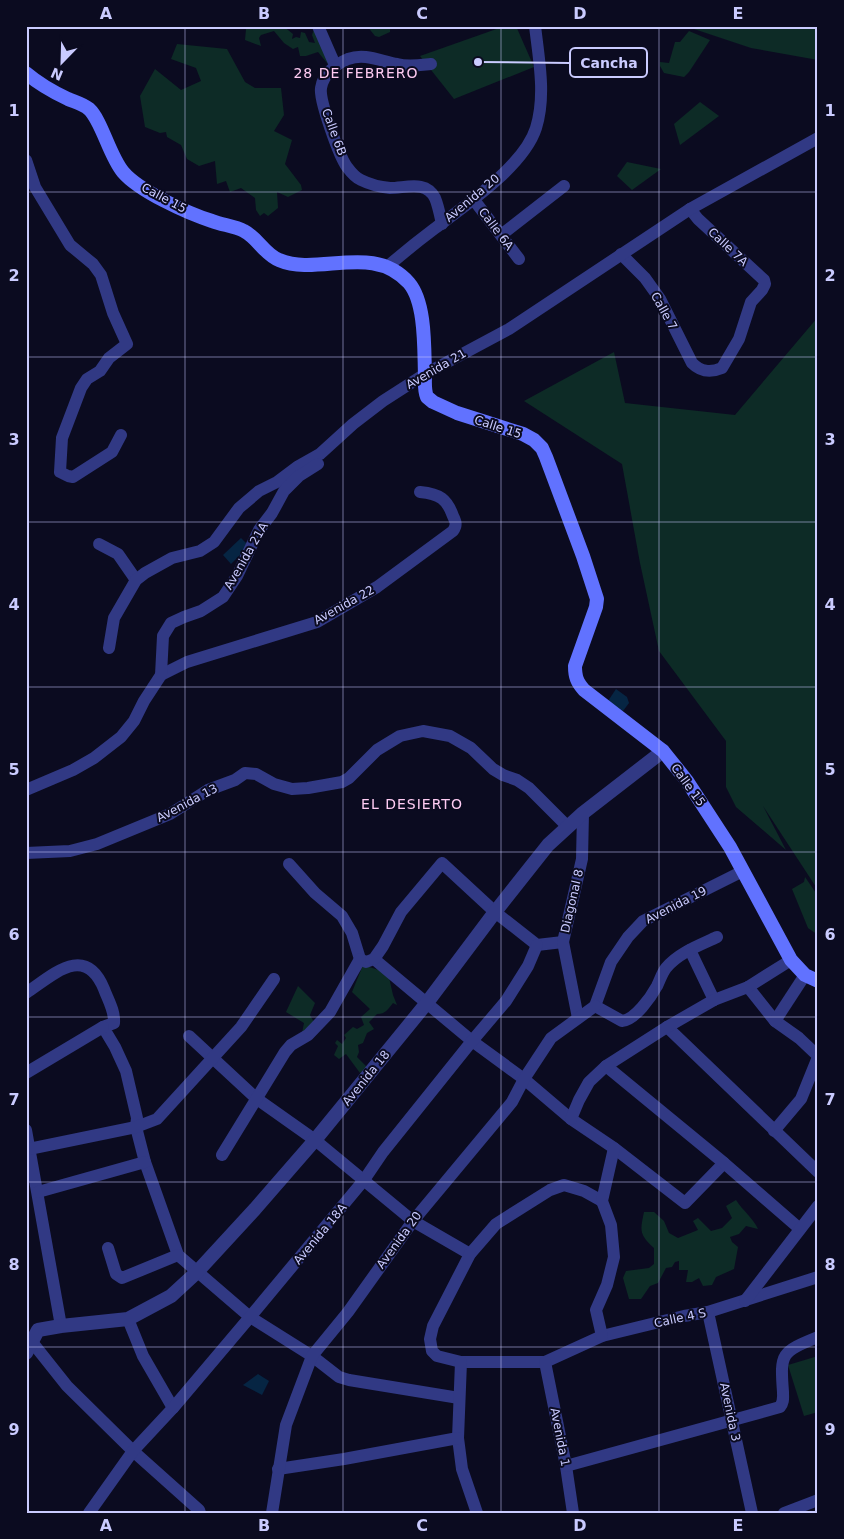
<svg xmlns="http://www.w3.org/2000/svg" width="844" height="1539" font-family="'DejaVu Sans',sans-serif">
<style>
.green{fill:#0d2b26}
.water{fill:#062543}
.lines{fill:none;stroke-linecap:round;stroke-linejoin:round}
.minor{stroke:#313984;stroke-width:12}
.tertiary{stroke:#313984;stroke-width:14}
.secondary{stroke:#6172ff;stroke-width:14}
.grid{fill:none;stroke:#cacbff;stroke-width:1;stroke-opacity:0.55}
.labels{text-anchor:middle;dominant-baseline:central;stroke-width:4;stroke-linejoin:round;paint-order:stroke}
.street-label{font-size:12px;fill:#cacbff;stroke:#0b0b20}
.neighbourhood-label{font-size:14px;letter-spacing:1px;fill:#ffccf3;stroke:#0b0b20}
.leader{fill:none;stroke:#cacbff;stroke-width:2}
.callout-dot{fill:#cacbff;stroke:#0b0b20;stroke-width:2}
.callout{fill:#0b0b20;stroke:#cacbff;stroke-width:2}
.callout-label{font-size:14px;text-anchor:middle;font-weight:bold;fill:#cacbff}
.neatline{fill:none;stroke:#cacbff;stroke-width:2}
.grid-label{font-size:16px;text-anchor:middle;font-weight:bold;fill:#cacbff}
</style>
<rect width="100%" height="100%" fill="#0b0b20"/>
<g class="green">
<path d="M239 26H274V28L283 26 293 34 292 39 296 37 300 38 301 32 305 33 309 42 315 43 312 35 314 29 333 67 327 63 318 52 306 56H300L298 47 293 49 284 43 274 31 261 35 259 38 261 46 245 40 246 29Z"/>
<path d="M367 26H377L380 28 382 26H390V32L379 37 375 36Z"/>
<path d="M505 26H516L534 67 454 99 420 56Z"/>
<path d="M685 26H818V60L751 48Z"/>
<path d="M689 31 710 40 689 72 684 77 664 73 660 66V62L669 63 675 42H680Z"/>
<path d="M177 44 227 49 245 82 255 88H281L284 115 274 131 292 140 285 164 301 185 302 190 288 197 277 192 278 208 268 216 264 213 260 216 256 210 255 198 241 188 230 192 226 181 217 184 215 161 199 166 187 159 181 145 167 137 166 132 160 133 145 127 140 96 155 69 181 90 201 81 196 68 171 59Z"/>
<path d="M700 102 719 116 680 145 674 124Z"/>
<path d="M627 162 661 169 632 190 617 176Z"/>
<path d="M818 317V890L763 806 786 850 736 807 726 787V741L659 651 640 563 622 464 524 401 614 352 625 403 735 415Z"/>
<path d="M805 877 818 896V935L808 928 792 889 804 882Z"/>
<path d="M363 965 388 973 393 995 397 1005 393 1003C388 1009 386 1014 377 1014L369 1022 374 1029 367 1033 363 1043 358 1045 359 1052 357 1057 367 1067 360 1073 346 1054 339 1059 334 1055 338 1046 335 1043 337 1040 342 1044 346 1038 344 1035 353 1027 357 1029 364 1025 361 1017 370 1009 352 992Z"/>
<path d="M298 986 315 1003 310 1015 315 1024 302 1033 304 1023 286 1012Z"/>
<path d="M736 1200C743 1211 753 1218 758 1229L746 1226 739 1234 730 1237 732 1242 738 1247 734 1269 716 1277 712 1285 703 1286 699 1278 692 1282H686L688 1270H679V1261L675 1262 672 1267 666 1268 658 1283 650 1286 641 1299H629L623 1278 626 1271 649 1268 654 1264V1248C639 1234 640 1231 644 1212H654L664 1221 669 1233 678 1238 698 1230 693 1221 698 1218 711 1231 722 1228 732 1218 726 1206Z"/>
<path d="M818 1356V1412L804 1416 788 1365Z"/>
</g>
<g class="water">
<path d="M241 538 249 546 231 564 223 555Z"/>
<path d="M616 689 627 697 629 703 623 711 608 701Z"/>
<path d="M258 1374 269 1381 262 1395 243 1385Z"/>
</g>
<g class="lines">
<g class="minor">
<path d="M318 26 335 65"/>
<path d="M431 64C420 65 408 67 397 64 380 61 365 53 348 59 336 64 323 74 321 88 319 100 339 156 347 167 350 171 356 178 361 180 369 184 380 187 390 188 406 188 426 180 435 198 438 205 440 215 442 224"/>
<path d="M26 160 35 187 70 245 93 264 101 275 113 313 127 344 109 358 100 371 87 379 81 388 62 438 60 472 68 476 73 477 112 452 121 435"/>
<path d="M474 200 519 259"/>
<path d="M501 235 564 186"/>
<path d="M621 254 645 278 660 299 692 363C701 372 710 373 722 368L739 339 751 302 762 290 765 284 764 280 698 219 690 209"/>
<path d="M387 267C402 254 418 241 434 229 465 206 524 166 536 128 546 96 539 60 535 26"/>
<path d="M99 544 118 554 136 580"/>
<path d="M109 648 114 618 136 580 145 573 172 558 200 551 214 542 239 508 259 491 277 482 297 467 320 454 353 424 383 401 425 374 509 329 690 209 818 138"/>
<path d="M161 675 187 662 317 622 377 587 453 531C457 525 456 522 453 516 447 499 440 494 420 492"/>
<path d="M26 790 73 770 94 758 121 737 134 721 144 701 161 675 163 636 171 623 184 617 201 611 223 597 237 576 259 530 272 513 284 491 299 476 318 464"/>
<path d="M26 853 70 851 97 844 170 814 208 790 235 780 245 773 256 774 274 784 292 789 308 788 342 782 349 778 377 750 400 736 423 731 450 736 471 748 493 769 503 775 517 780 529 788 568 827"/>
<path d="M289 864 315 893 342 916 352 933 360 959 366 962 374 959 472 1041 524 1079 571 1119 614 1148 685 1203 724 1163"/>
<path d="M690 950 714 1000"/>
<path d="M374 959 383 946 401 912 442 863 495 912 537 945 563 942"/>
<path d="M748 987 775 1021 799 1038 818 1056"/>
<path d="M26 993C53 975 85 943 104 989 108 1000 115 1011 114 1023L103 1027 115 1047 126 1071 137 1118 136 1127 145 1162 178 1255 250 1317 312 1356 339 1377 349 1380 459 1398"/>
<path d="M595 1006 611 962 628 937 643 921 743 871"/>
<path d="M595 1006 622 1021C635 1020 651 997 657 986 660 980 662 973 666 968 678 953 700 945 717 937"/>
<path d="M578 1018 563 942 582 859 583 813"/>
<path d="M775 1021 805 975"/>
<path d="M667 1027 818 1172"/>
<path d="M189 1036 257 1099 315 1140 413 1221 470 1254"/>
<path d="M606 1066 724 1163 800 1229"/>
<path d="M26 1073 103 1027"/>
<path d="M571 1119 579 1100 589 1082 606 1066 667 1027 714 1000 748 987 791 960"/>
<path d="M26 1130 61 1326"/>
<path d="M774 1131 801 1099 818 1057"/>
<path d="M29 1149 136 1127 157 1119 241 1027 274 979"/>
<path d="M222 1155 285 1052 291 1045 308 1035 330 1012 360 959"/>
<path d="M38 1192 145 1162"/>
<path d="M602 1201 584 1191 564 1185 550 1190 496 1224 470 1254 433 1326 430 1339 432 1351 437 1356 461 1362H545L602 1336 684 1316 708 1312 818 1277"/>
<path d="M108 1248 116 1274 122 1278 178 1255"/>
<path d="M745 1301 818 1206"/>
<path d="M708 1312 752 1513"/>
<path d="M128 1319 143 1356 173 1408"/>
<path d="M602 1336 596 1310 607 1285 614 1257 611 1225 602 1201 614 1148"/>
<path d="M32 1342 67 1386 133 1451 199 1510 200 1513"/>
<path d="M461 1362 458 1438 462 1469 477 1513"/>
<path d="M545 1362 566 1466 573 1513"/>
<path d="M566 1466 780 1407C784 1402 783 1398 783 1392 780 1353 781 1352 818 1337"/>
<path d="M278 1469 344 1459 458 1438"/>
<path d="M89 1513 133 1451 173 1408 250 1317 364 1180 383 1152 472 1041 506 1001 528 966 537 945"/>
<path d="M272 1513 286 1425 312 1356 348 1312 413 1221 512 1102 524 1079 551 1038 595 1006"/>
<path d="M784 1513 818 1500"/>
</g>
<path class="tertiary" d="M26 1353 38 1330 61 1326 128 1319 171 1296 197 1272 255 1209 315 1140 426 1004 495 912 548 845 583 813 663 751"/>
<path class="secondary" d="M26 73C39 84 53 92 68 99 75 102 83 104 89 109 102 121 109 155 123 172 139 191 187 213 212 221 222 225 235 226 244 231 258 238 264 254 279 260 318 277 373 242 409 283 426 303 424 349 425 375 425 382 424 390 427 397L433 402 457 413 523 434 534 440 542 448 546 457 583 556 597 599 596 607 575 666C575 677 577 682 584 690L663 751 687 781 730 847 791 960 805 975 818 981"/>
</g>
<path class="grid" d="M185 26V1513M343 26V1513M501 26V1513M659 26V1513M26 192H818M26 357H818M26 522H818M26 687H818M26 852H818M26 1017H818M26 1182H818M26 1347H818"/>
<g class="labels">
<g class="street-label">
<text transform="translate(334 132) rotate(70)">Calle 6B</text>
<text transform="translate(164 198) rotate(28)">Calle 15</text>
<text transform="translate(472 198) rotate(-40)">Avenida 20</text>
<text transform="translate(496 229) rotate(53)">Calle 6A</text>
<text transform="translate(728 247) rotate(43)">Calle 7A</text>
<text transform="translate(664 311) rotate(61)">Calle 7</text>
<text transform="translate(436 369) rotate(-30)">Avenida 21</text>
<text transform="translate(498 427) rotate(18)">Calle 15</text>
<text transform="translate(246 556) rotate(-60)">Avenida 21A</text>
<text transform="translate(344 605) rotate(-29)">Avenida 22</text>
<text transform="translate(688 785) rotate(54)">Calle 15</text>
<text transform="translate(187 803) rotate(-28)">Avenida 13</text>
<text transform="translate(572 901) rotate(-77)">Diagonal 8</text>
<text transform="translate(676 905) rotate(-27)">Avenida 19</text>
<text transform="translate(366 1078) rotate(-51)">Avenida 18</text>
<text transform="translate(320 1234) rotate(-50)">Avenida 18A</text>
<text transform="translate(399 1240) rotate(-54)">Avenida 20</text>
<text transform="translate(680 1318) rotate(-12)">Calle 4 S</text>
<text transform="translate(730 1412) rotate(78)">Avenida 3</text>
<text transform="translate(560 1437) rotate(79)">Avenida 1</text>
</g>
<g class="neighbourhood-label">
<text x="356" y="73">28 DE FEBRERO</text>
<text x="412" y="804">EL DESIERTO</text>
</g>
</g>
<path class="leader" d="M478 62L570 63"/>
<circle class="callout-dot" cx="478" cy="62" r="5"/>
<rect class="callout" x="570" y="48" width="77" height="29" rx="5"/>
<g class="callout-label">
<text x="609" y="68">Cancha</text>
</g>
<rect width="844" height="1539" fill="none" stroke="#0b0b20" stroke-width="55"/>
<g transform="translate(62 62) rotate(203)" stroke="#0b0b20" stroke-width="4" paint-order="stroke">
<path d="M0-4L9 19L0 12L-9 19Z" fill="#cacbff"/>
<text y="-8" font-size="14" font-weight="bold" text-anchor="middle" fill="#cacbff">N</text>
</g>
<rect x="28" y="28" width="788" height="1484" class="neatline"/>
<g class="grid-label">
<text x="106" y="19">A</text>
<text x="264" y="19">B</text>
<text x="422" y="19">C</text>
<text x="580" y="19">D</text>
<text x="738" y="19">E</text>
<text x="14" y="116">1</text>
<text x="830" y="116">1</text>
<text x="14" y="281">2</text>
<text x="830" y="281">2</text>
<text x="14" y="445">3</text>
<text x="830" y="445">3</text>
<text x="14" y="610">4</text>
<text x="830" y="610">4</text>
<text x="14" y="775">5</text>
<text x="830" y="775">5</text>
<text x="14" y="940">6</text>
<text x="830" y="940">6</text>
<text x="14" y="1105">7</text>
<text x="830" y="1105">7</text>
<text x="14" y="1270">8</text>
<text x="830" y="1270">8</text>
<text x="14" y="1435">9</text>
<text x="830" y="1435">9</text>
<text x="106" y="1531">A</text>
<text x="264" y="1531">B</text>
<text x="422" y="1531">C</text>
<text x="580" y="1531">D</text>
<text x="738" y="1531">E</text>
</g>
</svg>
